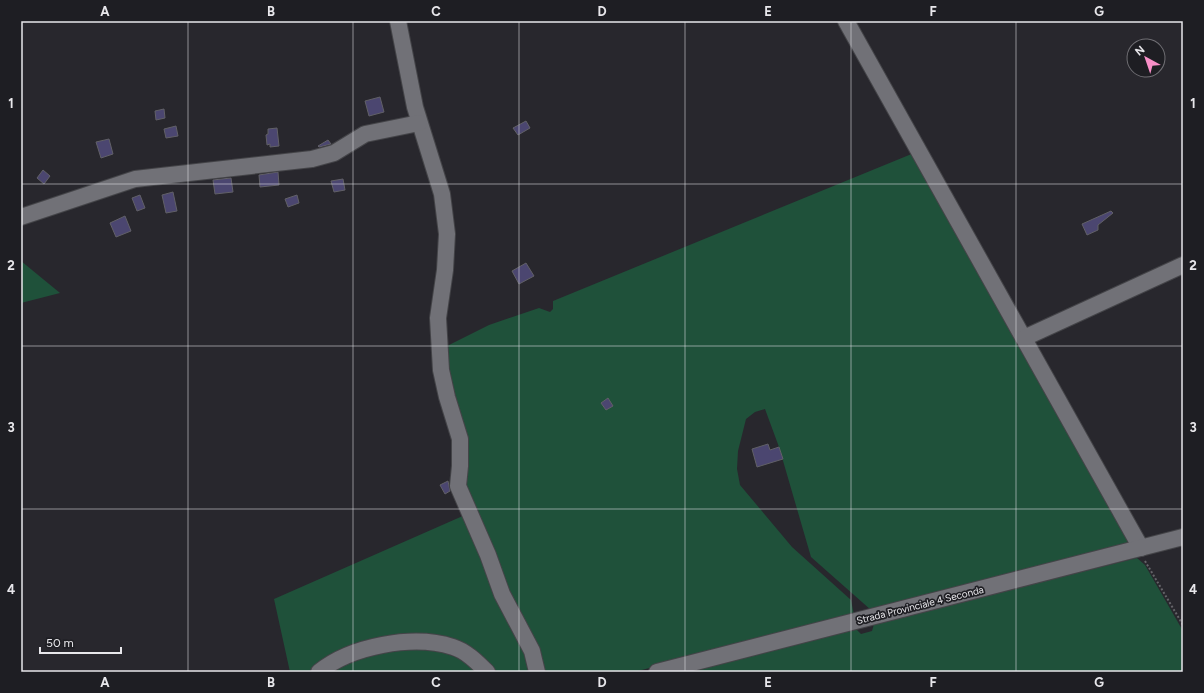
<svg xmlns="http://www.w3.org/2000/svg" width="1204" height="693" font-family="Figtree,sans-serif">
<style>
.green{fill:#1f513a}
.building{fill:#4b4670;stroke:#616067}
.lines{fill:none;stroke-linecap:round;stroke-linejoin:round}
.minor-casing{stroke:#444448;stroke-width:18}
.path{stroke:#656469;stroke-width:2;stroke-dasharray:2 2;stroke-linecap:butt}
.minor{stroke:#717177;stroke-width:16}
.grid{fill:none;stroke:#e8e7eb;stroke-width:1;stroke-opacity:0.55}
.labels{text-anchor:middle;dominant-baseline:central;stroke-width:3.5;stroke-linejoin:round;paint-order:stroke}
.street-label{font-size:10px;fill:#e8e7eb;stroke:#1e1e23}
.neatline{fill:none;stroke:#e8e7eb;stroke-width:1.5}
.grid-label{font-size:13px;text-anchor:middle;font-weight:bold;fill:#e8e7eb}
</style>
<rect width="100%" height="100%" fill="#28272d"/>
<g class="green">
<path d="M914 153 1131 540 1129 544 871 610 811 557 779 447 765 409 755 412 746 419 738 451 737 469 740 485 792 547 851 600 854 615 634 672H542L466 498 450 395 445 347 489 325 539 308 550 312 553 309V301Z"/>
<path d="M21 261 60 293 21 303Z"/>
<path d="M465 515 528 655 532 672H496C477 649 468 642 438 638L313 668 309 672H290L274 599Z"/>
<path d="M1137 558 1145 565 1183 631V672H689L855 628 861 634 872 631 874 624Z"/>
<path d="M428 649C448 652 462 659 478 672H330L353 660 388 651Z"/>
</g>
<g class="building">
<path d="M380 97 384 112 369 116 365 101Z"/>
<path d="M164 109 165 118 156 120 155 111Z"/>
<path d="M526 121 530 128 518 135 513 128Z"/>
<path d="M176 126 178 136 166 138 164 129Z"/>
<path d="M277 128 279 146 270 147V144L267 145 266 135 268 134V129Z"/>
<path d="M109 139 113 154 101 158 96 142Z"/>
<path d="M328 140 331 144 319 147 318 146Z"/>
<path d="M43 170 50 176 44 184 37 178Z"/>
<path d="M278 172 279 185 260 187 259 175Z"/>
<path d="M231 178 233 192 215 194 213 180Z"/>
<path d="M343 179 345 190 334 192 331 181Z"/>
<path d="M173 192 177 211 166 213 162 195Z"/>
<path d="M140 195 145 208 137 211 132 198Z"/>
<path d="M297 195 299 203 288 207 285 199Z"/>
<path d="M1111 211 1113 213 1098 225V230L1087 235 1082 224Z"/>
<path d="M125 216 131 231 116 237 110 223Z"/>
<path d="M526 263 534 276 519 284 512 271Z"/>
<path d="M608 398 613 406 606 410 601 403Z"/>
<path d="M768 444 770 450 779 447 783 459 757 467 752 449Z"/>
<path d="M448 481 450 491 445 494 440 485Z"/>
</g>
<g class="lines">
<g class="minor-casing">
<g id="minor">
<path d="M398 21 415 107 442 194 447 234 445 270 438 318 441 370 447 397 460 439V466L458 486 488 555 502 594 532 651 537 672"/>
<path d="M846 21 1141 548"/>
<path d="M21 217 135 179 312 159 334 153 365 134 419 123"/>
<path d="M1024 338 1183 265"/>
<path d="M319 672C351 646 413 634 453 647 466 651 477 662 487 672"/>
<path d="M657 672 1183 537"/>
</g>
</g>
<path class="path" d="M1145 561 1183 625"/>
<use href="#minor" class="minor"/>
</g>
<path class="grid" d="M188 21V672M353 21V672M519 21V672M685 21V672M851 21V672M1016 21V672M21 184H1183M21 346H1183M21 509H1183"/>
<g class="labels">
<g class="street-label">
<text transform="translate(920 605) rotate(-14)">Strada Provinciale 4 Seconda</text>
</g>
</g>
<rect width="1204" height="693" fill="none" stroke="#1e1e23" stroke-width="44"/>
<g transform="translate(1146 58) rotate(320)"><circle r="19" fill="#1e1e23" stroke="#6f6e73"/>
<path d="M0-3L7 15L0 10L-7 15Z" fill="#f98fc8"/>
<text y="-6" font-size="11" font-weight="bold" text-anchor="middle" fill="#e8e7eb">N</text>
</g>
<path d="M40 647v6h81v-6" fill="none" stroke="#e8e7eb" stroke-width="2"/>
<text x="46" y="647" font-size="12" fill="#e8e7eb" stroke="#1e1e23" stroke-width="3" paint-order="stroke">50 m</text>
<rect x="22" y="22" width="1160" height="649" class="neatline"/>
<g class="grid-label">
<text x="105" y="16">A</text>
<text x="271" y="16">B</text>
<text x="436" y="16">C</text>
<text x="602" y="16">D</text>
<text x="768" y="16">E</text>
<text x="933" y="16">F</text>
<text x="1099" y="16">G</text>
<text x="11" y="108">1</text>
<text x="1193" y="108">1</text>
<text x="11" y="270">2</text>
<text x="1193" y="270">2</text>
<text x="11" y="432">3</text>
<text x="1193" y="432">3</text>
<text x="11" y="594">4</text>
<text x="1193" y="594">4</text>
<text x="105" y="687">A</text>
<text x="271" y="687">B</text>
<text x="436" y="687">C</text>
<text x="602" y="687">D</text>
<text x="768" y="687">E</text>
<text x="933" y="687">F</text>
<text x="1099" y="687">G</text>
</g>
</svg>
